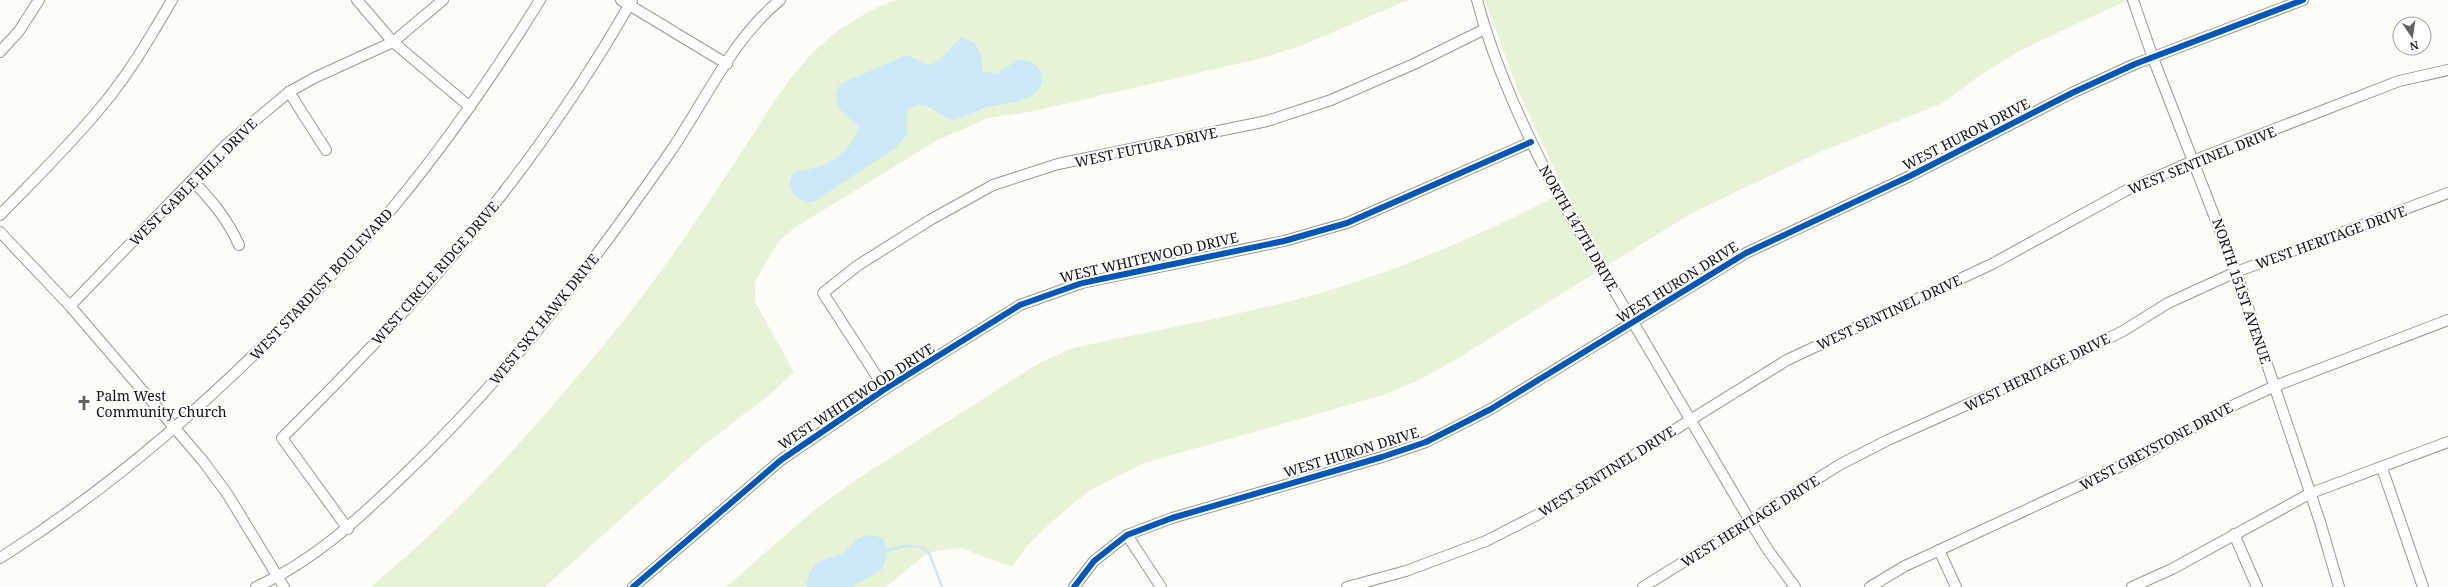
<svg xmlns="http://www.w3.org/2000/svg" width="2448" height="587" font-family="'Noto Serif',serif">
<style>
.grass{fill:#e7f3d7}
.water{fill:#cde8f7}
.lines{fill:none;stroke-linecap:round;stroke-linejoin:round}
.stream{stroke:#cde8f7;stroke-width:2.5}
.minor-casing{stroke:#979795;stroke-width:12}
.minor{stroke:#fffffe;stroke-width:10}
.cycleway-casing{stroke:#fff;stroke-width:8}
.cycleway{stroke:#0057b8;stroke-width:6}
.labels{text-anchor:middle;dominant-baseline:central;stroke-width:4;stroke-linejoin:round;paint-order:stroke}
.street-label{font-size:14px;fill:#111;stroke:#fff}
.poi-label{font-size:14px;fill:#111;stroke:#fff;text-anchor:start}
</style>
<rect width="100%" height="100%" fill="#fdfcf7"/>
<g class="grass">
<path d="M898 0H1408L1303 45 1263 58 1029 112 988 118 936 141 796 227 779 241 768 259 755 282V302L794 372 772 393 700 448 545 587H370C465 510 547 415 624 320 660 274 694 225 726 176 766 118 794 54 858 18 870 11 884 3 898 0Z"/>
<path d="M1485 0H2128L2021 50 1979 76 1943 103 1820 152 1690 214 1457 359 1417 381 1380 396 1144 463 1089 491 1057 517 1026 547 1012 567 961 548 936 551 925 555 886 587H726L812 512 857 479 1039 363 1073 348C1169 327 1269 311 1362 280 1431 256 1501 226 1565 191L1518 91Z"/>
</g>
<g class="water">
<path d="M962 37 975 43 981 56 983 72 997 73 1018 60C1035 58 1052 76 1037 91 1025 104 998 103 982 109 972 113 963 117 953 120 935 114 928 98 908 109L906 119 908 133 896 148 813 202C796 203 783 187 794 172 825 168 846 158 859 128 844 111 830 109 840 84L906 55 930 65C943 60 950 46 962 37Z"/>
<path d="M868 534 883 538C888 548 887 561 881 570L851 587H806L810 572 818 562 843 553 858 539Z"/>
</g>
<g class="lines">
<path class="stream" d="M885 551 904 546 922 547 930 555 942 587"/>
<g class="minor-casing">
<g id="minor">
<path d="M357 0 393 42 470 107"/>
<path d="M621 0 727 64"/>
<path d="M1477 0C1495 68 1525 131 1557 193L1750 521 1768 550 1795 587"/>
<path d="M2133 0 2153 58 2236 272 2320 522 2339 587"/>
<path d="M0 52 19 31 39 0"/>
<path d="M289 92 326 150"/>
<path d="M193 181C212 201 228 220 239 245"/>
<path d="M0 215C35 179 70 145 102 106 129 74 151 36 172 0"/>
<path d="M0 232 70 306 203 461 228 495 284 587"/>
<path d="M70 306 228 143 289 92 314 78 393 42 443 0"/>
<path d="M885 389 823 293 857 266 930 220 993 185 1058 164 1267 121 1331 100 1414 64 1485 29"/>
<path d="M2382 468 2423 587"/>
<path d="M348 529 282 438C322 398 362 358 400 316 487 220 568 113 632 0"/>
<path d="M2234 534 2257 587"/>
<path d="M1127 535 1161 587"/>
<path d="M1939 550 1956 587"/>
<path d="M0 558C125 479 239 376 339 267 358 246 377 227 395 205 448 141 496 71 540 0"/>
<path d="M256 587C314 561 357 520 402 477 502 382 587 272 666 158 703 106 730 41 780 0"/>
<path d="M633 587 781 460 885 389 1020 305 1082 283 1284 241 1347 223 1531 142"/>
<path d="M1074 587 1094 561 1127 535 1172 518 1382 457 1426 442 1491 409 1746 253 1910 176 2072 93 2135 64 2303 0"/>
<path d="M1347 587 1406 571 1486 541 1537 515 1787 360 1992 264 2125 191 2195 160 2399 81 2448 70"/>
<path d="M1643 587 1841 464 1888 440 2051 367 2123 331 2168 303 2236 272 2448 193"/>
<path d="M1870 587 1905 566 2134 460 2236 404 2275 386 2448 320"/>
<path d="M2132 587 2172 569 2311 493 2448 442"/>
</g>
</g>
<use href="#minor" class="minor"/>
<g class="cycleway-casing">
<g id="cycleway">
<path d="M633 587 781 460 885 389 1020 305 1082 283 1284 241 1347 223 1531 142"/>
<path d="M1074 587 1094 561 1127 535 1172 518 1382 457 1426 442 1491 409 1746 253 1910 176 2072 93 2135 64 2303 0"/>
</g>
</g>
<use href="#cycleway" class="cycleway"/>
</g>
<defs>
<g id="church-bare" transform="scale(1.2)"><path d="M-1.2-6h2.4v3.5h3.3v2.4h-3.3V6h-2.4V-.1h-3.3v-2.4h3.3Z" fill="#646362" stroke="#fff" stroke-width="2.5" paint-order="stroke"/></g>
</defs>
<g fill-rule="evenodd">
<use href="#church-bare" x="84" y="403"/>
</g>
<g class="labels">
<g class="street-label">
<text transform="translate(1966 134) rotate(-27)">WEST HURON DRIVE</text>
<text transform="translate(1146 147) rotate(-12)">WEST FUTURA DRIVE</text>
<text transform="translate(2202 160) rotate(-22)">WEST SENTINEL DRIVE</text>
<text transform="translate(193 182) rotate(-45)">WEST GABLE HILL DRIVE</text>
<text transform="translate(1579 228) rotate(60)">NORTH 147TH DRIVE</text>
<text transform="translate(2331 237) rotate(-20)">WEST HERITAGE DRIVE</text>
<text transform="translate(1149 257) rotate(-13)">WEST WHITEWOOD DRIVE</text>
<text transform="translate(435 273) rotate(-49)">WEST CIRCLE RIDGE DRIVE</text>
<text transform="translate(1677 282) rotate(-32)">WEST HURON DRIVE</text>
<text transform="translate(321 284) rotate(-47)">WEST STARDUST BOULEVARD</text>
<text transform="translate(2242 291) rotate(71)">NORTH 151ST AVENUE</text>
<text transform="translate(1889 312) rotate(-25)">WEST SENTINEL DRIVE</text>
<text transform="translate(544 319) rotate(-51)">WEST SKY HAWK DRIVE</text>
<text transform="translate(2037 372) rotate(-26)">WEST HERITAGE DRIVE</text>
<text transform="translate(856 396) rotate(-33)">WEST WHITEWOOD DRIVE</text>
<text transform="translate(2156 446) rotate(-28)">WEST GREYSTONE DRIVE</text>
<text transform="translate(1351 452) rotate(-17)">WEST HURON DRIVE</text>
<text transform="translate(1607 471) rotate(-32)">WEST SENTINEL DRIVE</text>
<text transform="translate(1750 521) rotate(-32)">WEST HERITAGE DRIVE</text>
</g>
<g class="poi-label">
<text x="96" y="395">Palm West<tspan x="96" dy="16">Community Church</tspan></text>
</g>
</g>
<g transform="translate(2412 36) rotate(167)"><circle r="19" fill="#ffffff" stroke="#a0a0a0"/>
<path d="M0-3L7 15L0 10L-7 15Z" fill="#646362"/>
<text y="-6" font-size="11" font-weight="bold" text-anchor="middle" fill="#111111">N</text>
</g>
</svg>
